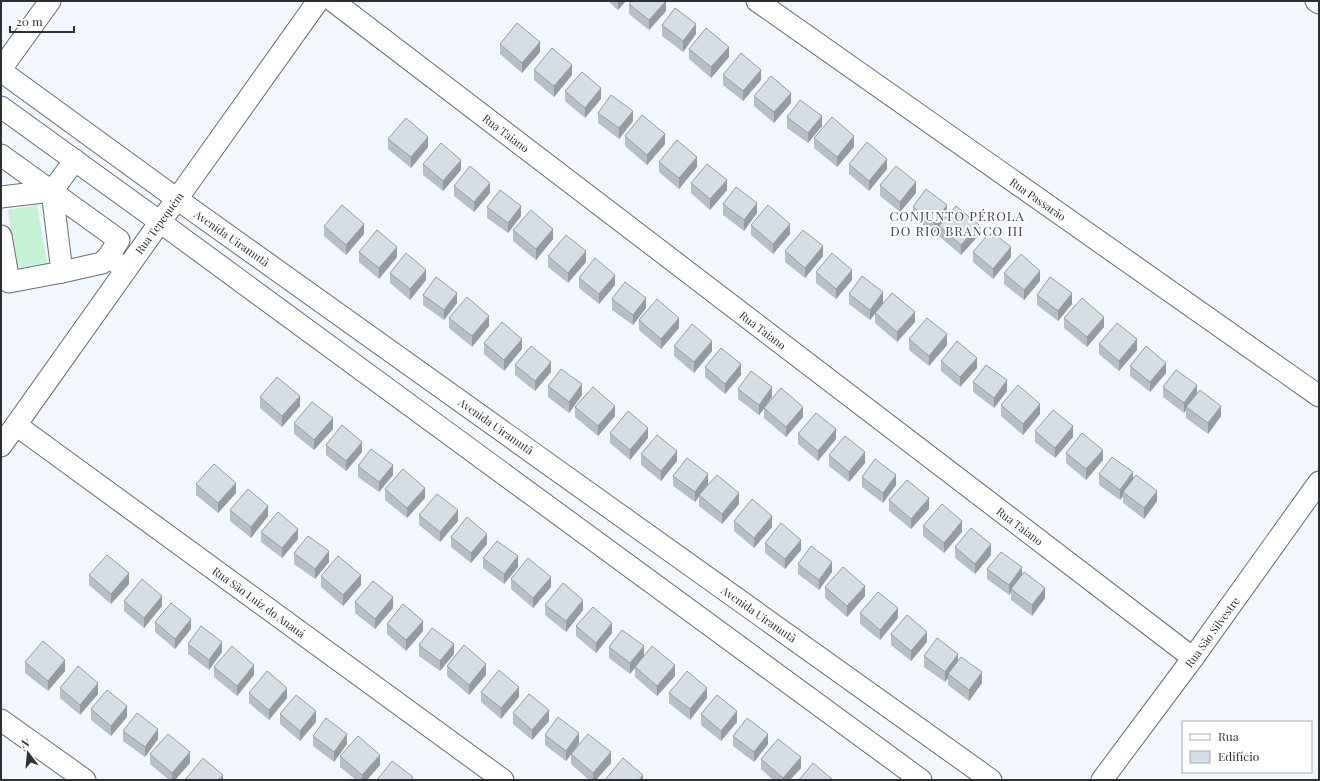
<svg xmlns="http://www.w3.org/2000/svg" width="1320" height="781" font-family="'Playfair Display',serif">
<style>
.grass{fill:#c6f2d6}
.lines{fill:none;stroke-linecap:round;stroke-linejoin:round}
.minor-casing{stroke:#676d74;stroke-width:23}
.minor{stroke:#fff;stroke-width:21}
.wall{fill:#b8bec5}
.shaded-wall{fill:#969ba0}
.building{fill:#d6dde5;stroke:#969ba0}
.labels{text-anchor:middle;dominant-baseline:central;stroke-width:3.5;stroke-linejoin:round;paint-order:stroke}
.street-label{font-size:11px;fill:#2d3033;stroke:#fff}
.quarter-label{font-size:13px;letter-spacing:1px;fill:#3e444b;stroke:#fff}
</style>
<rect width="100%" height="100%" fill="#f2f7fe"/>
<path class="grass" d="M37 205 47 263 17 268 8 210Z"/>
<g class="lines">
<g class="minor-casing">
<g id="minor">
<path d="M333 1 1193 658"/>
<path d="M757 1 1319 396"/>
<path d="M1316 1 1319 3"/>
<path d="M1 69 50 1"/>
<path d="M1 71 177 199 991 780"/>
<path d="M1 107 160 222 921 780"/>
<path d="M1 155 119 240 108 257 126 269"/>
<path d="M1 197 52 191"/>
<path d="M1 236 9 282 62 272 52 191 75 160"/>
<path d="M62 272 102 263 108 257"/>
<path d="M16 425 503 780"/>
<path d="M1 446 160 222 177 199 318 1"/>
<path d="M1 720 85 780"/>
<path d="M1102 780 1193 658 1319 482"/>
</g>
</g>
<use href="#minor" class="minor"/>
</g>
<g class="wall">
<path d="M608 1H626L618 10Z"/>
<path d="M629 4 666 11 649 30 629 14Z"/>
<path d="M662 25 696 34 683 52 662 36Z"/>
<path d="M500 44 540 52 522 73 500 54Z"/>
<path d="M689 49 729 57 711 78 689 59Z"/>
<path d="M534 70 572 75 554 97 534 80Z"/>
<path d="M723 75 761 80 743 101 723 85Z"/>
<path d="M565 91 601 99 585 118 565 101Z"/>
<path d="M754 96 791 103 774 123 754 106Z"/>
<path d="M598 113 633 121 619 139 598 123Z"/>
<path d="M787 117 822 126 808 143 787 128Z"/>
<path d="M625 136 665 144 647 165 625 146Z"/>
<path d="M814 138 854 147 837 167 814 148Z"/>
<path d="M388 139 428 147 411 168 388 149Z"/>
<path d="M659 162 697 167 679 189 659 172Z"/>
<path d="M423 164 461 170 443 191 423 175Z"/>
<path d="M849 164 887 169 869 191 849 174Z"/>
<path d="M691 183 727 190 710 210 691 193Z"/>
<path d="M880 185 916 193 900 212 880 196Z"/>
<path d="M454 186 490 193 474 212 454 196Z"/>
<path d="M723 204 757 213 744 231 723 215Z"/>
<path d="M487 207 521 216 508 233 487 218Z"/>
<path d="M913 207 947 215 942 223 979 235 961 255 939 236V227L934 233 913 217Z"/>
<path d="M751 225 790 234 773 254 751 235Z"/>
<path d="M324 226 364 234 346 255 324 236Z"/>
<path d="M513 230 553 239 536 260 513 241Z"/>
<path d="M785 251 823 256 805 278 785 262Z"/>
<path d="M359 252 397 257 379 279 359 262Z"/>
<path d="M973 252 1011 257 993 279 973 262Z"/>
<path d="M548 256 586 262 568 283 548 267Z"/>
<path d="M816 272 852 280 836 299 816 283Z"/>
<path d="M390 273 426 280 410 300 390 283Z"/>
<path d="M1004 273 1040 281 1024 300 1004 284Z"/>
<path d="M579 278 615 285 599 304 579 288Z"/>
<path d="M849 294 883 303 915 322 897 342 875 323V314L870 320 849 304Z"/>
<path d="M423 295 457 303 444 320 423 305Z"/>
<path d="M1037 295 1072 304 1058 321 1037 305Z"/>
<path d="M612 299 646 308 633 325 612 310Z"/>
<path d="M449 318 489 326 472 347 449 328Z"/>
<path d="M1064 318 1104 327 1087 347 1064 328Z"/>
<path d="M639 320 679 328 661 349 639 330Z"/>
<path d="M909 339 947 345 929 366 909 350Z"/>
<path d="M484 343 522 349 504 371 484 354Z"/>
<path d="M1099 344 1137 350 1119 371 1099 354Z"/>
<path d="M674 346 712 351 694 373 674 356Z"/>
<path d="M941 361 977 368 960 387 941 371Z"/>
<path d="M515 365 551 372 535 391 515 375Z"/>
<path d="M1130 366 1166 373 1150 392 1130 376Z"/>
<path d="M705 367 741 375 725 394 705 377Z"/>
<path d="M973 382 1007 391 994 408 973 392Z"/>
<path d="M548 386 582 395 569 413 548 397Z"/>
<path d="M1163 387 1197 393 1221 416 1208 434 1186 418V410L1184 413 1163 397Z"/>
<path d="M738 389 772 397 766 405 803 417 786 437 764 418V409L759 415 738 399Z"/>
<path d="M260 397 300 406 282 427 260 408Z"/>
<path d="M1001 405 1040 414 1023 435 1001 416Z"/>
<path d="M575 407 615 416 598 436 575 417Z"/>
<path d="M294 423 333 429 314 450 294 434Z"/>
<path d="M1035 431 1073 437 1055 458 1035 442Z"/>
<path d="M610 433 648 438 630 460 610 443Z"/>
<path d="M798 434 836 439 818 461 798 444Z"/>
<path d="M326 445 362 452 346 471 326 455Z"/>
<path d="M1066 453 1103 460 1086 480 1066 463Z"/>
<path d="M641 454 677 461 661 481 641 465Z"/>
<path d="M829 455 865 463 849 482 829 466Z"/>
<path d="M358 466 393 475 379 492 358 477Z"/>
<path d="M1099 474 1133 478 1157 501 1144 519 1123 503V496L1120 500 1099 485Z"/>
<path d="M673 476 708 484 702 492 739 504 722 524 699 506V496L695 502 673 486Z"/>
<path d="M862 477 896 485 883 503 862 487Z"/>
<path d="M196 484 236 493 218 513 196 495Z"/>
<path d="M385 489 425 498 407 518 385 500Z"/>
<path d="M889 500 929 509 911 529 889 511Z"/>
<path d="M230 510 268 516 251 538 230 521Z"/>
<path d="M419 515 458 521 440 542 419 525Z"/>
<path d="M734 521 772 527 754 548 734 531Z"/>
<path d="M923 526 962 532 944 553 923 536Z"/>
<path d="M261 532 298 539 282 558 261 542Z"/>
<path d="M451 537 487 544 471 563 451 547Z"/>
<path d="M765 543 801 550 785 569 765 553Z"/>
<path d="M955 547 991 555 975 574 955 558Z"/>
<path d="M294 553 329 562 315 579 294 564Z"/>
<path d="M483 558 518 567 504 584 483 568Z"/>
<path d="M798 564 832 572 819 590 798 574Z"/>
<path d="M987 569 1022 575 1045 598 1032 616 1011 600V592L1009 595 987 579Z"/>
<path d="M89 575 129 584 111 604 89 585Z"/>
<path d="M321 576 361 585 343 606 321 587Z"/>
<path d="M511 579 551 587 533 608 511 589Z"/>
<path d="M825 587 865 596 847 617 825 598Z"/>
<path d="M124 601 162 606 144 628 124 611Z"/>
<path d="M355 602 393 608 375 629 355 613Z"/>
<path d="M545 605 583 610 566 632 545 615Z"/>
<path d="M860 613 898 618 880 640 860 624Z"/>
<path d="M155 622 191 629 175 649 155 632Z"/>
<path d="M387 624 423 631 406 651 387 634Z"/>
<path d="M576 626 612 633 596 653 576 636Z"/>
<path d="M891 634 927 642 911 661 891 645Z"/>
<path d="M188 644 222 652 209 670 188 654Z"/>
<path d="M419 645 454 654 440 671 419 656Z"/>
<path d="M609 647 644 656 675 676 657 696 635 677V668L630 674 609 658Z"/>
<path d="M924 656 958 660 982 683 969 701 948 685V678L945 682 924 667Z"/>
<path d="M25 662 65 671 48 691 25 673Z"/>
<path d="M447 666 486 675 469 695 447 676Z"/>
<path d="M214 667 254 675 237 696 214 677Z"/>
<path d="M60 688 98 694 80 715 60 698Z"/>
<path d="M481 692 519 697 501 719 481 702Z"/>
<path d="M249 693 287 698 269 720 249 703Z"/>
<path d="M669 693 707 698 690 720 669 703Z"/>
<path d="M91 709 127 717 111 736 91 720Z"/>
<path d="M513 713 549 721 532 740 513 724Z"/>
<path d="M280 714 316 722 300 741 280 724Z"/>
<path d="M701 714 737 722 721 741 701 725Z"/>
<path d="M123 731 158 739 145 757 123 741Z"/>
<path d="M545 735 579 743 575 749 611 763 596 780H589L571 764V755L566 761 545 745Z"/>
<path d="M313 736 347 744 334 762 313 746Z"/>
<path d="M733 736 768 744 754 762 733 746Z"/>
<path d="M150 754 190 763 175 780H169L150 764Z"/>
<path d="M340 756 380 765 367 780H356L340 767Z"/>
<path d="M761 759 801 768 790 780H773L761 769Z"/>
</g>
<g class="shaded-wall">
<path d="M618 1H626L618 10Z"/>
<path d="M666 1V11L649 30V20Z"/>
<path d="M696 24V34L683 52V41Z"/>
<path d="M540 42V52L522 73V63Z"/>
<path d="M729 47V57L711 78V67Z"/>
<path d="M572 65V75L554 97V86Z"/>
<path d="M761 70V80L743 101V91Z"/>
<path d="M601 88V99L585 118V108Z"/>
<path d="M791 93V103L774 123V112Z"/>
<path d="M633 111V121L619 139V128Z"/>
<path d="M822 116V126L808 143V133Z"/>
<path d="M665 134V144L647 165V155Z"/>
<path d="M854 136V147L837 167V157Z"/>
<path d="M428 137V147L411 168V157Z"/>
<path d="M697 157V167L679 189V178Z"/>
<path d="M887 159V169L869 191V181Z"/>
<path d="M461 160V170L443 191V181Z"/>
<path d="M727 180V190L710 210V199Z"/>
<path d="M916 182V193L900 212V202Z"/>
<path d="M490 183V193L474 212V202Z"/>
<path d="M757 203V213L744 231V220Z"/>
<path d="M947 205V215L934 233V223Z"/>
<path d="M521 206V216L508 233V223Z"/>
<path d="M364 224V234L346 255V245Z"/>
<path d="M790 224V234L773 254V244Z"/>
<path d="M979 225V235L961 255V245Z"/>
<path d="M553 229V239L536 260V249Z"/>
<path d="M823 246V256L805 278V268Z"/>
<path d="M397 247V257L379 279V268Z"/>
<path d="M1011 247V257L993 279V269Z"/>
<path d="M586 251V262L568 283V273Z"/>
<path d="M426 270V280L410 300V289Z"/>
<path d="M852 270V280L836 299V289Z"/>
<path d="M1040 271V281L1024 300V290Z"/>
<path d="M615 275V285L599 304V294Z"/>
<path d="M883 292V303L870 320V310Z"/>
<path d="M457 293V303L444 320V310Z"/>
<path d="M1072 293V304L1058 321V311Z"/>
<path d="M646 298V308L633 325V315Z"/>
<path d="M915 312V322L897 342V332Z"/>
<path d="M489 316V326L472 347V336Z"/>
<path d="M1104 317V327L1087 347V337Z"/>
<path d="M679 318V328L661 349V339Z"/>
<path d="M947 334V345L929 366V356Z"/>
<path d="M522 339V349L504 371V360Z"/>
<path d="M1137 339V350L1119 371V361Z"/>
<path d="M712 341V351L694 373V362Z"/>
<path d="M977 358V368L960 387V377Z"/>
<path d="M551 362V372L535 391V381Z"/>
<path d="M1166 363V373L1150 392V382Z"/>
<path d="M741 364V375L725 394V384Z"/>
<path d="M1007 380V391L994 408V398Z"/>
<path d="M582 384V395L569 413V402Z"/>
<path d="M1197 385V396L1186 407V410L1184 413V403Z"/>
<path d="M772 387V397L759 415V405Z"/>
<path d="M300 396V406L282 427V416Z"/>
<path d="M1040 404V414L1023 435V424Z"/>
<path d="M615 406V416L598 436V426Z"/>
<path d="M1221 406V416L1208 434V423Z"/>
<path d="M803 407V417L786 437V427Z"/>
<path d="M333 418V429L314 450V440Z"/>
<path d="M1073 426V437L1055 458V448Z"/>
<path d="M648 428V438L630 460V450Z"/>
<path d="M836 429V439L818 461V451Z"/>
<path d="M362 442V452L346 471V461Z"/>
<path d="M1103 450V460L1086 480V469Z"/>
<path d="M677 451V461L661 481V471Z"/>
<path d="M865 452V463L849 482V472Z"/>
<path d="M393 465V475L379 492V482Z"/>
<path d="M1133 472V483L1123 492V496L1120 500V490Z"/>
<path d="M708 474V484L695 502V492Z"/>
<path d="M896 475V485L883 503V493Z"/>
<path d="M236 483V493L218 513V503Z"/>
<path d="M425 488V498L407 518V508Z"/>
<path d="M1157 491V501L1144 519V508Z"/>
<path d="M739 493V504L722 524V514Z"/>
<path d="M929 498V509L911 529V519Z"/>
<path d="M268 506V516L251 538V527Z"/>
<path d="M458 510V521L440 542V532Z"/>
<path d="M772 516V527L754 548V538Z"/>
<path d="M962 521V532L944 553V543Z"/>
<path d="M298 529V539L282 558V548Z"/>
<path d="M487 534V544L471 563V553Z"/>
<path d="M801 540V550L785 569V559Z"/>
<path d="M991 544V555L975 574V564Z"/>
<path d="M329 551V562L315 579V569Z"/>
<path d="M518 556V567L504 584V574Z"/>
<path d="M832 562V572L819 590V580Z"/>
<path d="M1022 567V577L1011 589V592L1009 595V585Z"/>
<path d="M129 573V584L111 604V594Z"/>
<path d="M361 575V585L343 606V595Z"/>
<path d="M551 577V587L533 608V598Z"/>
<path d="M865 586V596L847 617V606Z"/>
<path d="M1045 588V598L1032 616V605Z"/>
<path d="M162 596V606L144 628V618Z"/>
<path d="M393 597V608L375 629V619Z"/>
<path d="M583 600V610L566 632V621Z"/>
<path d="M898 608V618L880 640V630Z"/>
<path d="M191 619V629L175 649V639Z"/>
<path d="M423 621V631L406 651V640Z"/>
<path d="M612 623V633L596 653V643Z"/>
<path d="M927 632V642L911 661V651Z"/>
<path d="M222 642V652L209 670V660Z"/>
<path d="M454 644V654L440 671V661Z"/>
<path d="M644 646V656L630 674V663Z"/>
<path d="M958 654V665L948 674V678L945 682V672Z"/>
<path d="M65 660V671L48 691V681Z"/>
<path d="M486 664V675L469 695V685Z"/>
<path d="M254 665V675L237 696V686Z"/>
<path d="M675 665V676L657 696V686Z"/>
<path d="M982 672V683L969 701V690Z"/>
<path d="M98 683V694L80 715V705Z"/>
<path d="M519 687V697L501 719V708Z"/>
<path d="M287 688V698L269 720V710Z"/>
<path d="M707 688V698L690 720V709Z"/>
<path d="M127 706V717L111 736V726Z"/>
<path d="M549 710V721L532 740V730Z"/>
<path d="M316 711V722L300 741V731Z"/>
<path d="M737 711V722L721 741V731Z"/>
<path d="M158 729V739L145 757V747Z"/>
<path d="M579 733V743L566 761V751Z"/>
<path d="M347 734V744L334 762V752Z"/>
<path d="M768 734V744L754 762V752Z"/>
<path d="M190 752V763L175 780H172V773Z"/>
<path d="M611 752V763L596 780H593V773Z"/>
<path d="M380 755V765L367 780H362V775Z"/>
<path d="M801 757V768L790 780H783V778Z"/>
<path d="M223 775V780H219Z"/>
<path d="M643 775V780H639Z"/>
</g>
<g class="building">
<path d="M632 1H666L649 20 629 4Z"/>
<path d="M675 8 696 24 683 41 662 25Z"/>
<path d="M517 23 540 42 522 63 500 44Z"/>
<path d="M706 28 729 47 711 67 689 49Z"/>
<path d="M552 48 572 65 554 86 534 70Z"/>
<path d="M741 53 761 70 743 91 723 75Z"/>
<path d="M582 72 601 88 585 108 565 91Z"/>
<path d="M771 76 791 93 774 112 754 96Z"/>
<path d="M611 95 633 111 619 128 598 113Z"/>
<path d="M800 100 822 116 808 133 787 117Z"/>
<path d="M642 115 665 134 647 155 625 136Z"/>
<path d="M832 117 854 136 837 157 814 138Z"/>
<path d="M406 118 428 137 411 157 388 139Z"/>
<path d="M677 140 697 157 679 178 659 162Z"/>
<path d="M867 142 887 159 869 181 849 164Z"/>
<path d="M441 143 461 160 443 181 423 164Z"/>
<path d="M707 164 727 180 710 199 691 183Z"/>
<path d="M470 166 490 183 474 202 454 186Z"/>
<path d="M896 166 916 182 900 202 880 185Z"/>
<path d="M736 187 757 203 744 220 723 204Z"/>
<path d="M926 189 947 205 934 223 913 207Z"/>
<path d="M500 190 521 206 508 223 487 207Z"/>
<path d="M342 205 364 224 346 245 324 226Z"/>
<path d="M768 205 790 224 773 244 751 225Z"/>
<path d="M956 206 979 225 961 245 939 226Z"/>
<path d="M531 210 553 229 536 249 513 230Z"/>
<path d="M377 230 397 247 379 268 359 252Z"/>
<path d="M803 230 823 246 805 268 785 251Z"/>
<path d="M991 231 1011 247 993 269 973 252Z"/>
<path d="M566 235 586 251 568 273 548 256Z"/>
<path d="M406 253 426 270 410 289 390 273Z"/>
<path d="M832 253 852 270 836 289 816 272Z"/>
<path d="M1021 254 1040 271 1024 290 1004 273Z"/>
<path d="M595 258 615 275 599 294 579 278Z"/>
<path d="M862 276 883 292 870 310 849 294Z"/>
<path d="M436 277 457 293 444 310 423 295Z"/>
<path d="M1050 277 1072 293 1058 311 1037 295Z"/>
<path d="M625 282 646 298 633 315 612 299Z"/>
<path d="M892 293 915 312 897 332 875 313Z"/>
<path d="M467 297 489 316 472 336 449 318Z"/>
<path d="M1082 298 1104 317 1087 337 1064 318Z"/>
<path d="M657 299 679 318 661 339 639 320Z"/>
<path d="M927 318 947 334 929 356 909 339Z"/>
<path d="M502 322 522 339 504 360 484 343Z"/>
<path d="M1117 323 1137 339 1119 361 1099 344Z"/>
<path d="M692 324 712 341 694 362 674 346Z"/>
<path d="M957 341 977 358 960 377 941 361Z"/>
<path d="M531 346 551 362 535 381 515 365Z"/>
<path d="M1146 346 1166 363 1150 382 1130 366Z"/>
<path d="M721 348 741 364 725 384 705 367Z"/>
<path d="M986 365 1007 380 994 398 973 382Z"/>
<path d="M561 369 582 384 569 402 548 386Z"/>
<path d="M1176 370 1197 385 1184 403 1163 387Z"/>
<path d="M751 371 772 387 759 405 738 389Z"/>
<path d="M277 377 300 396 282 416 260 397Z"/>
<path d="M1018 385 1040 404 1023 424 1001 405Z"/>
<path d="M593 387 615 406 598 426 575 407Z"/>
<path d="M781 388 803 407 786 427 764 408Z"/>
<path d="M1200 390 1221 406 1208 423 1186 407Z"/>
<path d="M312 402 333 418 314 440 294 423Z"/>
<path d="M1053 410 1073 426 1055 448 1035 431Z"/>
<path d="M628 411 648 428 630 450 610 433Z"/>
<path d="M816 413 836 429 818 451 798 434Z"/>
<path d="M342 425 362 442 346 461 326 445Z"/>
<path d="M1082 433 1103 450 1086 469 1066 453Z"/>
<path d="M657 435 677 451 661 471 641 454Z"/>
<path d="M845 436 865 452 849 472 829 455Z"/>
<path d="M371 449 393 465 379 482 358 466Z"/>
<path d="M1112 457 1133 472 1120 490 1099 474Z"/>
<path d="M687 458 708 474 695 492 673 476Z"/>
<path d="M875 459 896 475 883 493 862 477Z"/>
<path d="M214 464 236 483 218 503 196 484Z"/>
<path d="M403 469 425 488 407 508 385 489Z"/>
<path d="M717 475 739 493 722 514 699 495Z"/>
<path d="M1136 475 1157 491 1144 508 1123 492Z"/>
<path d="M907 480 929 498 911 519 889 500Z"/>
<path d="M248 489 268 506 251 527 230 510Z"/>
<path d="M437 494 458 510 440 532 419 515Z"/>
<path d="M752 499 772 516 754 538 734 521Z"/>
<path d="M942 504 962 521 944 543 923 526Z"/>
<path d="M278 512 298 529 282 548 261 532Z"/>
<path d="M467 517 487 534 471 553 451 537Z"/>
<path d="M781 523 801 540 785 559 765 543Z"/>
<path d="M971 528 991 544 975 564 955 547Z"/>
<path d="M308 536 329 551 315 569 294 553Z"/>
<path d="M497 541 518 556 504 574 483 558Z"/>
<path d="M811 546 832 562 819 580 798 564Z"/>
<path d="M1001 552 1022 567 1009 585 987 569Z"/>
<path d="M107 555 129 573 111 594 89 575Z"/>
<path d="M338 556 361 575 343 595 321 576Z"/>
<path d="M528 558 551 577 533 598 511 579Z"/>
<path d="M843 567 865 586 847 606 825 587Z"/>
<path d="M1024 572 1045 588 1032 605 1011 589Z"/>
<path d="M142 579 162 596 144 618 124 601Z"/>
<path d="M373 581 393 597 375 619 355 602Z"/>
<path d="M563 583 583 600 566 621 545 605Z"/>
<path d="M878 592 898 608 880 630 860 613Z"/>
<path d="M171 603 191 619 175 639 155 622Z"/>
<path d="M403 604 423 621 406 640 387 624Z"/>
<path d="M593 607 612 623 596 643 576 626Z"/>
<path d="M907 615 927 632 911 651 891 634Z"/>
<path d="M201 626 222 642 209 660 188 644Z"/>
<path d="M432 628 454 644 440 661 419 645Z"/>
<path d="M622 630 644 646 630 663 609 647Z"/>
<path d="M937 638 958 654 945 672 924 656Z"/>
<path d="M43 641 65 660 48 681 25 662Z"/>
<path d="M464 645 486 664 469 685 447 666Z"/>
<path d="M232 646 254 665 237 686 214 667Z"/>
<path d="M652 646 675 665 657 686 635 667Z"/>
<path d="M961 657 982 672 969 690 948 674Z"/>
<path d="M78 666 98 683 80 705 60 688Z"/>
<path d="M499 670 519 687 501 708 481 692Z"/>
<path d="M267 671 287 688 269 710 249 693Z"/>
<path d="M687 671 707 688 690 709 669 693Z"/>
<path d="M107 690 127 706 111 726 91 709Z"/>
<path d="M529 694 549 710 532 730 513 713Z"/>
<path d="M296 695 316 711 300 731 280 714Z"/>
<path d="M717 695 737 711 721 731 701 714Z"/>
<path d="M137 713 158 729 145 747 123 731Z"/>
<path d="M558 717 579 733 566 751 545 735Z"/>
<path d="M326 718 347 734 334 752 313 736Z"/>
<path d="M747 718 768 734 754 752 733 736Z"/>
<path d="M168 734 190 752 172 773 150 754Z"/>
<path d="M588 734 611 752 593 773 571 754Z"/>
<path d="M358 736 380 755 362 775 340 756Z"/>
<path d="M778 739 801 757 783 778 761 759Z"/>
<path d="M203 758 223 775 219 780H185Z"/>
<path d="M623 758 643 775 639 780H605Z"/>
<path d="M392 761 413 777 411 780H377Z"/>
<path d="M813 763 833 780H799Z"/>
</g>
<g class="labels">
<g class="street-label">
<text transform="translate(506 133) rotate(37)">Rua Taiano</text>
<text transform="translate(1038 199) rotate(35)">Rua Passarão</text>
<text transform="translate(159 223) rotate(-54)">Rua Tepequém</text>
<text transform="translate(232 238) rotate(35)">Avenida Uiramutã</text>
<text transform="translate(763 330) rotate(37)">Rua Taiano</text>
<text transform="translate(496 426) rotate(35)">Avenida Uiramutã</text>
<text transform="translate(1020 526) rotate(37)">Rua Taiano</text>
<text transform="translate(259 602) rotate(36)">Rua São Luiz do Anauá</text>
<text transform="translate(759 614) rotate(35)">Avenida Uiramutã</text>
<text transform="translate(1212 632) rotate(-54)">Rua São Silvestre</text>
</g>
<g class="quarter-label">
<text x="957" y="215">CONJUNTO PÉROLA<tspan x="957" dy="15">DO RIO BRANCO III</tspan></text>
</g>
</g>
<rect width="1320" height="781" fill="none" stroke="#2d3033" stroke-width="4"/>
<rect x="1182" y="721" width="130" height="52" fill="#ffffff" stroke="#abacad"/>
<rect x="1190" y="734" width="20" height="6" fill="#ffffff" stroke="#abacad"/>
<text x="1218" y="741" font-size="12" fill="#2d3033">Rua</text>
<rect x="1190" y="751" width="20" height="12" fill="#d6dde5" stroke="#abacad"/>
<text x="1218" y="761" font-size="12" fill="#2d3033">Edifício</text>
<g transform="translate(28 753) rotate(344)" stroke="#ffffff" stroke-width="3" paint-order="stroke">
<path d="M0-3L7 15L0 10L-7 15Z" fill="#2d3033"/>
<text y="-6" font-size="11" font-weight="bold" text-anchor="middle" fill="#2d3033">N</text>
</g>
<path d="M10 26v6h64v-6" fill="none" stroke="#2d3033" stroke-width="2"/>
<text x="16" y="26" font-size="12" fill="#2d3033" stroke="#ffffff" stroke-width="3" paint-order="stroke">20 m</text>
</svg>
